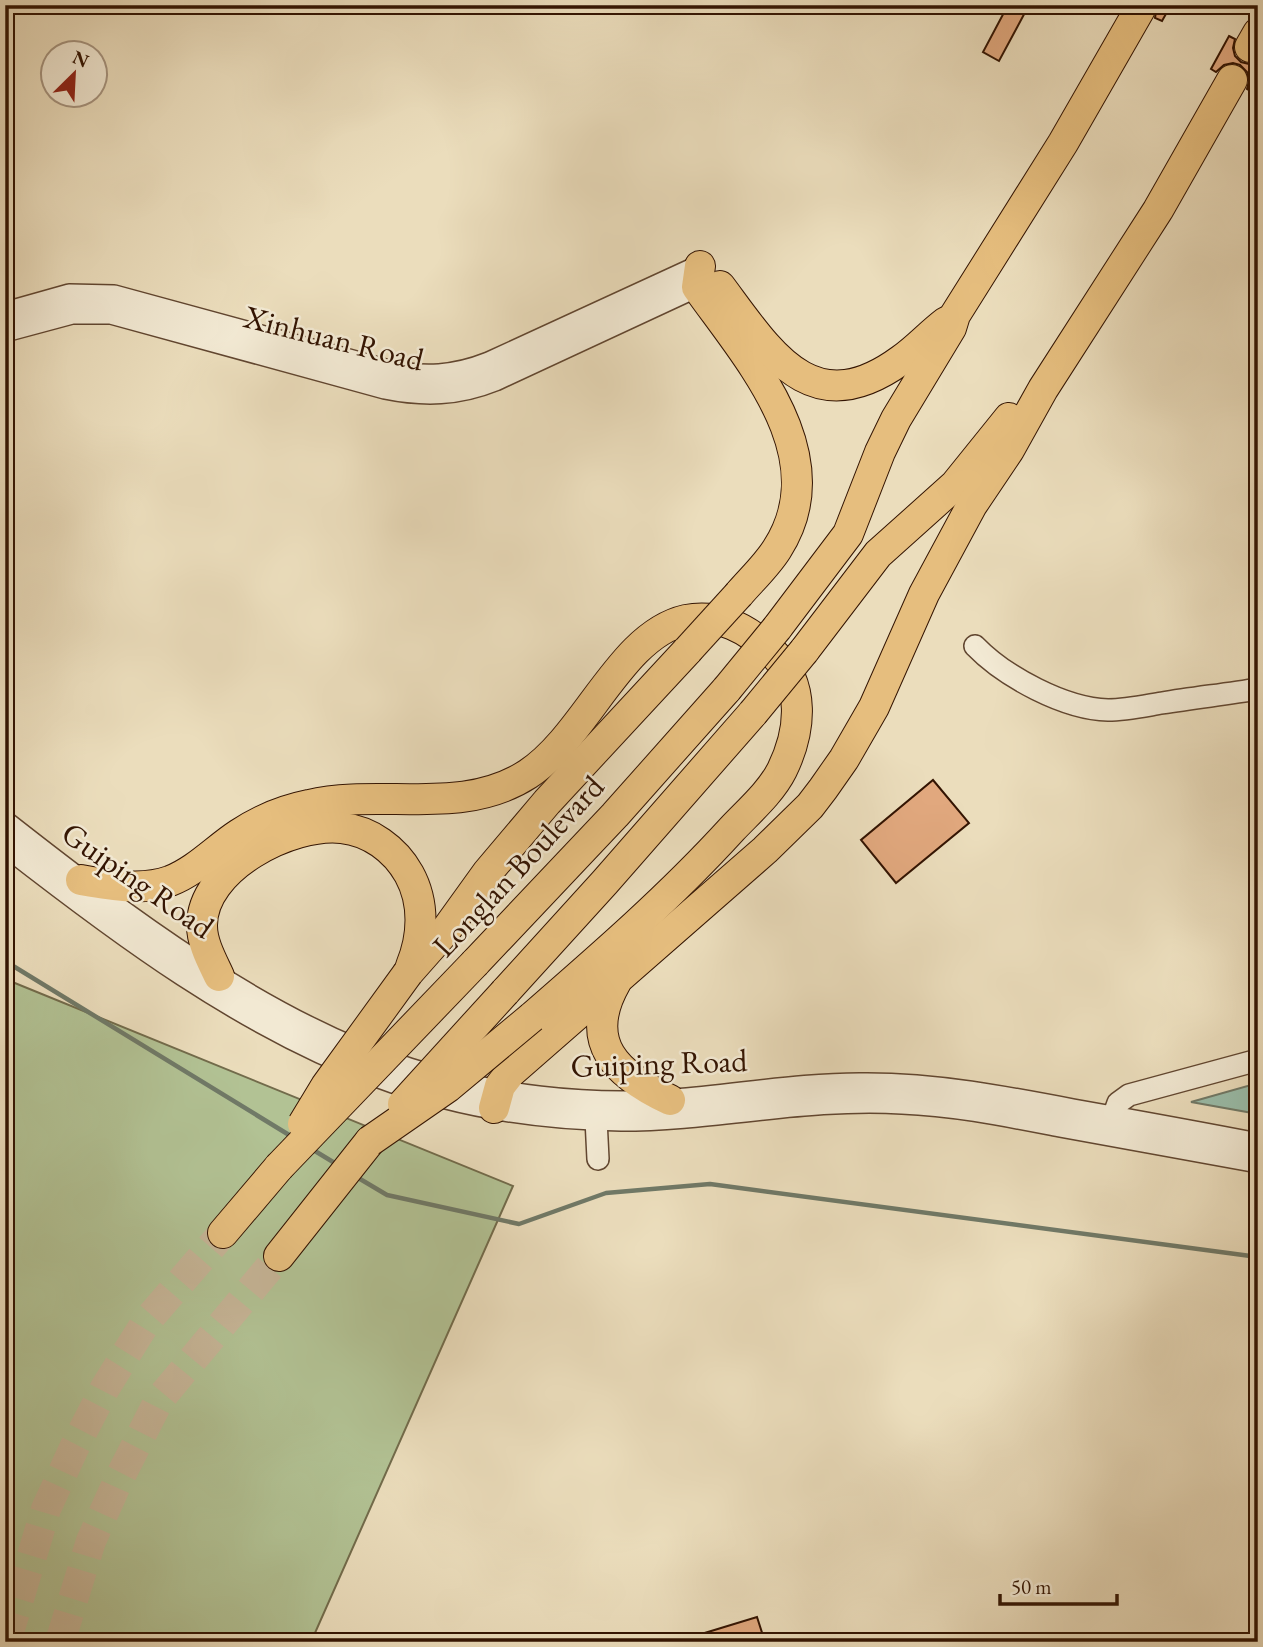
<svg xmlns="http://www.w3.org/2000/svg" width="1263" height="1647" font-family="'EB Garamond',serif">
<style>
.green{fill:#b2c294;stroke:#726b4b;stroke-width:2}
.water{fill:#99bdaa;stroke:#707967;stroke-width:2}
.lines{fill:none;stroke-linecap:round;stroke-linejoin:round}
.stream{stroke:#707967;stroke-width:4.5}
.building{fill:#e1a87e;stroke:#331402;stroke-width:2}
.highway-tunnel{stroke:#c6b597;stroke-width:30;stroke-dasharray:30 15;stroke-linecap:butt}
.minor-casing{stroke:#614630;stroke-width:24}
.highway-casing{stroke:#331402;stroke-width:32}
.minor{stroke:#f2e9d3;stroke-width:21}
.highway{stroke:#e6be7e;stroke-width:30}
.highway-bridge-casing{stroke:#331402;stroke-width:32;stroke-linecap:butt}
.highway-bridge{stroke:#e6be7e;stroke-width:30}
.labels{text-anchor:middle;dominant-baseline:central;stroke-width:5;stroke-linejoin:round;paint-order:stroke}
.street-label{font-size:32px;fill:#331402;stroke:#f2e9d3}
</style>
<rect width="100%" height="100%" fill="#ebddbc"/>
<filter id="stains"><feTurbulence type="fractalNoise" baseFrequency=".00286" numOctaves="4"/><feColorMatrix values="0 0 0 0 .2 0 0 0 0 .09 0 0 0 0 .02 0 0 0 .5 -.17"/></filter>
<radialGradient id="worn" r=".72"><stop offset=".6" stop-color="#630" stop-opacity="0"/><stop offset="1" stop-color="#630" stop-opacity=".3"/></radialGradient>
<path class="green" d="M5 979 513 1186 311 1642H5Z"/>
<path class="water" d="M1258 1083V1114L1191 1102Z"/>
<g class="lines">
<g class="stream">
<path d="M5 961 294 1138"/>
<path d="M310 1148 338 1165"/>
<path d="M355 1176 387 1195 519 1224 606 1193 710 1184 1258 1257"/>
</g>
</g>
<g class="building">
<path d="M1008 5H1029L999 61 983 52Z"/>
<path d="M1157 5H1171L1162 21 1155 18Z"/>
<path d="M1229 36 1235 39 1233 48 1235 56 1241 62 1249 64 1258 62V95L1247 89 1249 81 1247 72 1240 65 1233 63 1224 65 1216 72 1211 69Z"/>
<path d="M933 780 969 823 896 883 861 840Z"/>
<path d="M757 1617 765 1642H686L685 1639Z"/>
</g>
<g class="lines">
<g class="highway-tunnel">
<path d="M6 1642 46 1509 74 1448 105 1388 146 1322 223 1233"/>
<path d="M60 1642 91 1541 118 1481 159 1400 279 1256"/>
</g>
<g class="minor-casing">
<g id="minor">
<path d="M5 313 69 295 114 296 389 371C424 378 454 377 489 363L700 266"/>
<path d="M5 331 72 313H111L385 388C424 396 458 395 495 380L708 281"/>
<path d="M975 646C1005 677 1065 709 1108 710 1126 710 1144 706 1162 703 1194 698 1226 694 1258 689"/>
<path d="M5 822C125 916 264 1022 409 1069 494 1096 586 1107 674 1100 739 1095 803 1083 867 1084 937 1084 1005 1097 1073 1110 1135 1121 1196 1132 1258 1144"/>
<path d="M5 845C119 934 242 1026 379 1077 456 1106 540 1119 621 1120 715 1120 807 1097 902 1103 955 1105 1008 1116 1060 1126 1126 1138 1192 1150 1258 1162"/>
<path d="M1113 1117 1118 1103 1129 1095 1258 1060"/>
<path d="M596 1119 598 1159"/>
</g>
</g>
<g class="highway-casing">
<g id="highway">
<path d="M1250 47 1258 33"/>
<path d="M700 266 697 287C748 359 837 456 777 549 767 565 752 579 739 594"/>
<path d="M720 286C770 353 812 425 901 360 917 349 930 334 946 322"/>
<path d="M777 628 848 534 880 452 896 419 951 328 955 315 1063 143 1140 9"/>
<path d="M804 651 878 554 955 485 1009 418"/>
<path d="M81 880C110 885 142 891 170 881 196 871 216 849 239 834 260 820 284 810 309 805 381 788 462 817 528 774 587 735 620 635 686 620 720 613 748 629 772 652 806 684 801 731 782 770 771 792 749 811 732 829 670 897 601 957 532 1017"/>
<path d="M475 963 615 815 727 689"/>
<path d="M408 973 446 930 487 873 547 802 688 650"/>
<path d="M219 976C212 961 202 943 202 926 201 868 292 822 342 828 370 831 395 849 409 874 425 903 423 937 411 966"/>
<path d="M616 982C581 1043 617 1075 670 1100"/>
<path d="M505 992 605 882 753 713"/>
<path d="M494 1108 500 1086 510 1073 765 850 810 806 823 789 844 759 874 707 924 594 972 505 1009 450 1043 389 1158 210 1232 80"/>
<path d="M223 1233 279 1167"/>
<path d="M279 1256 370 1141"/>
</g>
</g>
<use href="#minor" class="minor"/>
<use href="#highway" class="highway"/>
<g class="highway-bridge-casing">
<g id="highway-bridge">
<path d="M688 650 739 594"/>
<path d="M727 689 777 628"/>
<path d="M753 713 804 651"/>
<path d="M403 1104 505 992"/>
<path d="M303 1124 326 1086 408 973"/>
<path d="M370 1141 448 1087 532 1017"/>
<path d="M279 1167 475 963"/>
</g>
</g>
<use href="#highway-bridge" class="highway-bridge"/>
</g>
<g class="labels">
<g class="street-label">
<text transform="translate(334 338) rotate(14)">Xinhuan Road</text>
<text transform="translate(518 866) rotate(-47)">Longlan Boulevard</text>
<text transform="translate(138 880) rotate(35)">Guiping Road</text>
<text transform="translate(659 1063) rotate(-2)">Guiping Road</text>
</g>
</g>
<rect width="1263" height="1647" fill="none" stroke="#ebddbc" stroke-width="28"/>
<rect x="7" y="7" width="1249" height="1633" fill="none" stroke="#331402" stroke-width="3.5"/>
<rect x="14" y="14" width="1235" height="1619" fill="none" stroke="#331402" stroke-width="2"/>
<g transform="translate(74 74) rotate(24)"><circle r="33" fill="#f2e9d3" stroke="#a6947f" stroke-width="2"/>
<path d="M0-5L12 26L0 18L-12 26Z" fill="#8f2418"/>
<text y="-10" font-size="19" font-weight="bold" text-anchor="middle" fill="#331402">N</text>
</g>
<path d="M1000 1594v10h117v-10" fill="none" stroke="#331402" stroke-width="3.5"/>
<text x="1011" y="1594" font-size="21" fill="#331402" stroke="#f2e9d3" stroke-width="5" paint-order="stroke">50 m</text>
<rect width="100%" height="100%" filter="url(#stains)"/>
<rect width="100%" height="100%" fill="url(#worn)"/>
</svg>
